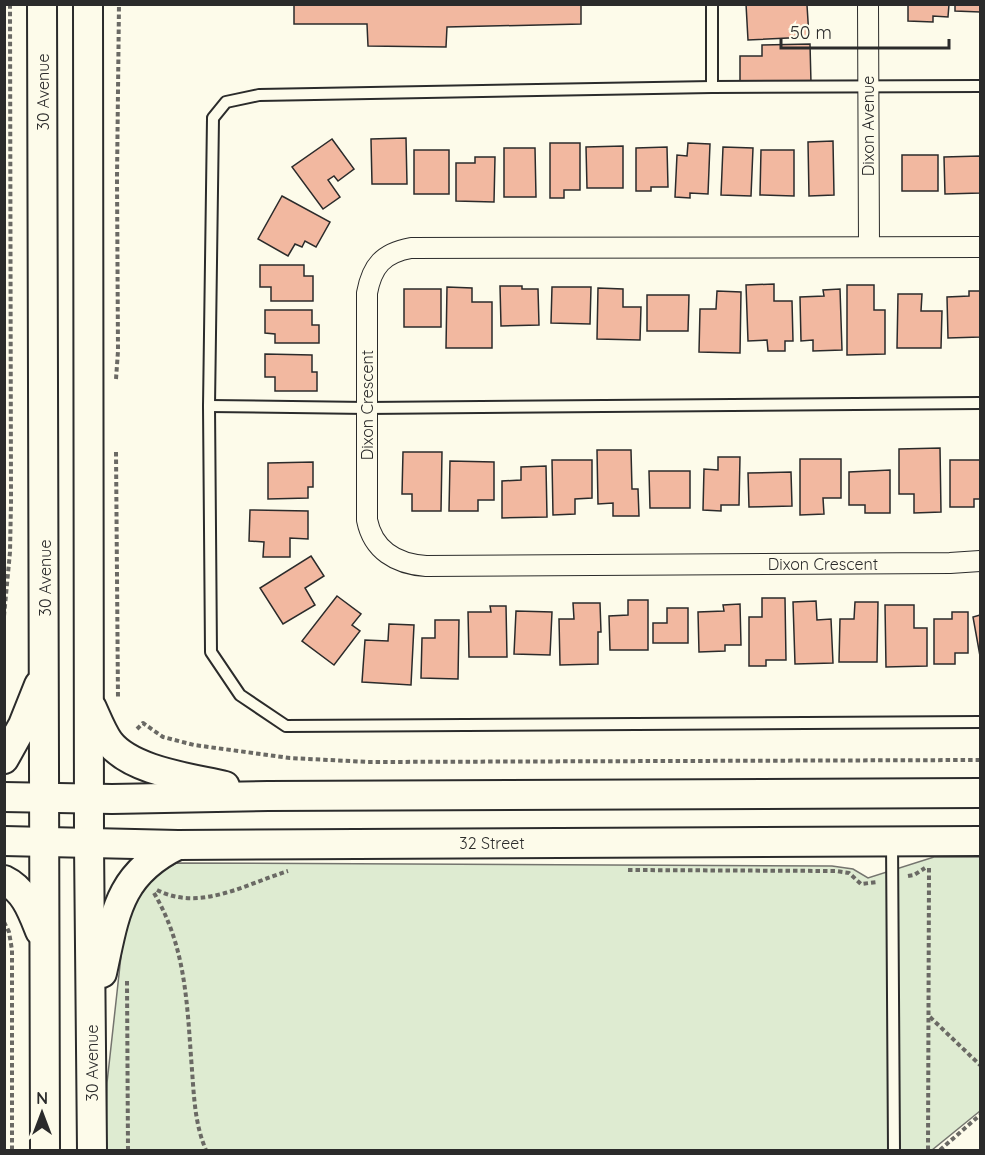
<svg xmlns="http://www.w3.org/2000/svg" width="985" height="1155" font-family="Quicksand,sans-serif">
<style>
.green{fill:#deebd1;stroke:#74746e;stroke-width:1.5}
.building{fill:#f2b8a0;stroke:#2b2b2b;stroke-width:1.5}
.lines{fill:none;stroke-linecap:round;stroke-linejoin:round}
.lane-casing{stroke:#2b2b2b;stroke-width:14}
.street-casing{stroke:#2b2b2b;stroke-width:22}
.secondary-casing{stroke:#2b2b2b;stroke-width:32}
.path{stroke:#6a6964;stroke-width:4;stroke-dasharray:4.5 3;stroke-linecap:butt}
.lane{stroke:#fdfbea;stroke-width:10}
.street{stroke:#fdfbea;stroke-width:20}
.secondary{stroke:#fdfbea;stroke-width:28}
.labels{text-anchor:middle;dominant-baseline:central;stroke-width:4.5;stroke-linejoin:round;paint-order:stroke}
.street-label{font-size:16px;fill:#2b2b2b;stroke:#fdfbea}
</style>
<rect width="100%" height="100%" fill="#fdfbea"/>
<path class="green" d="M934 857H980V1111L932 1150H106L107 1083 125 920 143 882 176 863 832 866 853 869 868 878Z"/>
<g class="building">
<path d="M294 4H581V24L447 27 446 47 368 46 367 24H294Z"/>
<path d="M746 4 807 5 809 37 748 40Z"/>
<path d="M908 4H949L948 17 933 16V22L908 21Z"/>
<path d="M955 4H980V12L955 11Z"/>
<path d="M810 44 811 83H740V56H762V45Z"/>
<path d="M406 138 407 184H372L371 139Z"/>
<path d="M332 139 354 169 338 181 334 176 328 180 340 197 323 209 292 167Z"/>
<path d="M833 141 834 195 809 196 808 142Z"/>
<path d="M550 143H580V190H564V198H550Z"/>
<path d="M688 143 710 144 708 194 690 193V198L675 197 677 155 687 156Z"/>
<path d="M623 146V188H587L586 147Z"/>
<path d="M667 147 668 187H651V191H636V148Z"/>
<path d="M723 147 753 148 751 196 721 195Z"/>
<path d="M504 148H535L536 197H504Z"/>
<rect x="414" y="150" width="35" height="44"/>
<path d="M761 150H794V196L760 195Z"/>
<rect x="902" y="155" width="36" height="36"/>
<path d="M980 156V193L945 194 944 157Z"/>
<path d="M475 157H495L494 202 456 201V163H475Z"/>
<path d="M282 196 330 222 316 247 305 241 302 247 295 244 288 256 258 239Z"/>
<path d="M260 265H304V276H313V301H271V287H260Z"/>
<path d="M774 284V301H792L793 341H785V351H768L767 340 748 341 746 285Z"/>
<path d="M847 285H874V310H885V354L847 355Z"/>
<path d="M500 286H522V289H538L539 325 501 326Z"/>
<path d="M447 287 472 288V302H492V348H446Z"/>
<path d="M552 287H591L590 324 551 323Z"/>
<path d="M598 288 623 289V307H641L640 340 597 339Z"/>
<rect x="404" y="289" width="37" height="38"/>
<path d="M840 289 842 350 813 351V340L801 341 800 297 824 296 823 290Z"/>
<path d="M717 291 741 292 740 353 699 352 700 309H716Z"/>
<path d="M969 291H980V337L948 338 947 297 969 296Z"/>
<path d="M898 294H922L921 311H942L941 348H897Z"/>
<path d="M647 295H689L688 331H647Z"/>
<path d="M265 310H312V325H319V343H275V334L265 333Z"/>
<path d="M265 354 312 355V372H317V391H275V377H265Z"/>
<path d="M940 448 941 512 914 513V494H899V449Z"/>
<path d="M597 450H631L632 489H638L639 516H613V503L598 504Z"/>
<path d="M403 452H442L441 511H412V494H402Z"/>
<path d="M718 457H740L739 505H721V511L703 510 704 469 718 470Z"/>
<path d="M800 459H841V498H823L824 514 800 515Z"/>
<path d="M552 460H592V498L575 499V514L553 515Z"/>
<path d="M950 460H980V499H974V507H950Z"/>
<path d="M450 461 494 462V500H478V511H449Z"/>
<path d="M313 462V487H308V498L268 499V463Z"/>
<path d="M546 466 547 517 502 518V481L521 480V467Z"/>
<path d="M890 470V513H865V505H849V472Z"/>
<path d="M649 471H690V508H650Z"/>
<path d="M791 472 792 506 749 507 748 473Z"/>
<path d="M250 510 308 511V539L290 538V557H263L264 542 249 541Z"/>
<path d="M311 556 324 576 305 588 315 605 283 624 260 588Z"/>
<path d="M337 596 361 614 352 625 360 631 334 665 302 641Z"/>
<path d="M762 598H785L786 660H766V666H749V617H762Z"/>
<path d="M628 600H648V650H610L609 616 628 615Z"/>
<path d="M816 601 817 620 831 619 833 663 795 664 793 602Z"/>
<path d="M855 602H878L877 662H839L840 619H854Z"/>
<path d="M573 603H600L601 632H598V664L560 665 559 619H574Z"/>
<path d="M740 604 741 645H725V651L699 652 698 612 724 611 723 605Z"/>
<path d="M885 605H914V628H927V666L886 667Z"/>
<path d="M490 606H506L507 657H469L468 612H491Z"/>
<path d="M667 608H688V643H653V623H667Z"/>
<path d="M516 611 552 612 550 655 514 654Z"/>
<path d="M952 612H968V653H955V664H934V619H952Z"/>
<path d="M980 615V656L973 617Z"/>
<path d="M435 620H459L458 679 421 678 422 638H435Z"/>
<path d="M389 624 414 625 411 685 362 682 365 640 388 641Z"/>
</g>
<g class="lines">
<g class="lane-casing">
<g id="lane">
<path d="M712 4V87"/>
<path d="M980 86 712 87 259 95 226 102 213 118 209 406 211 652 240 695 286 726 980 722"/>
<path d="M209 406 367 408 980 403"/>
<path d="M892 841 894 1150"/>
</g>
</g>
<g class="street-casing">
<g id="street">
<path d="M868 4 869 247"/>
<path d="M980 247 411 248C383 253 372 266 367 293V520C373 550 396 564 426 566L950 563 980 561"/>
</g>
</g>
<g class="secondary-casing">
<g id="secondary">
<path d="M42 4 45 1150"/>
<path d="M88 4 89 844 92 1150"/>
<path d="M92 708C97 719 102 732 109 742 131 771 191 778 225 786"/>
<path d="M4 759 23 725 39 685"/>
<path d="M4 797 112 799 268 796 980 793"/>
<path d="M4 841 178 845 980 841"/>
<path d="M4 880C25 890 32 911 40 931"/>
<path d="M102 973C115 914 118 874 178 845"/>
</g>
</g>
<g class="path">
<path d="M116 379 118 351 117 178 119 4"/>
<path d="M116 452 118 699"/>
<path d="M4 616 10 552 11 503 10 4"/>
<path d="M137 729 143 723 163 737 194 745 290 758 368 762 980 760"/>
<path d="M628 870 836 871 849 873 861 884 877 882"/>
<path d="M908 876 914 875 925 868"/>
<path d="M157 890C200 912 246 884 288 871"/>
<path d="M154 893C187 949 187 1007 192 1070 194 1097 195 1125 206 1150"/>
<path d="M4 922 9 932 12 950V1150"/>
<path d="M127 981 128 1150"/>
<path d="M930 1017 980 1065"/>
<path d="M928 1150 929 868"/>
<path d="M940 1150 980 1115"/>
</g>
<use href="#lane" class="lane"/>
<use href="#street" class="street"/>
<use href="#secondary" class="secondary"/>
</g>
<g class="labels">
<g class="street-label">
<text transform="translate(43 92) rotate(-90)">30 Avenue</text>
<text transform="translate(868 126) rotate(-90)">Dixon Avenue</text>
<text transform="translate(367 405) rotate(-90)">Dixon Crescent</text>
<text x="823" y="564">Dixon Crescent</text>
<text transform="translate(45 578) rotate(-90)">30 Avenue</text>
<text x="492" y="843">32 Street</text>
<text transform="translate(92 1063) rotate(-90)">30 Avenue</text>
</g>
</g>
<rect width="985" height="1155" fill="none" stroke="#2b2b2b" stroke-width="12"/>
<g transform="translate(42 1113)" stroke="#fdfbea" stroke-width="4.5" paint-order="stroke">
<path d="M0-4.5L10 22L0 15L-10 22Z" fill="#2b2b2b"/>
<text y="-9" font-size="16" font-weight="bold" text-anchor="middle" fill="#2b2b2b">N</text>
</g>
<path d="M781 39v9h168v-9" fill="none" stroke="#2b2b2b" stroke-width="3"/>
<text x="790" y="39" font-size="18" fill="#2b2b2b" stroke="#fdfbea" stroke-width="4.5" paint-order="stroke">50 m</text>
</svg>
